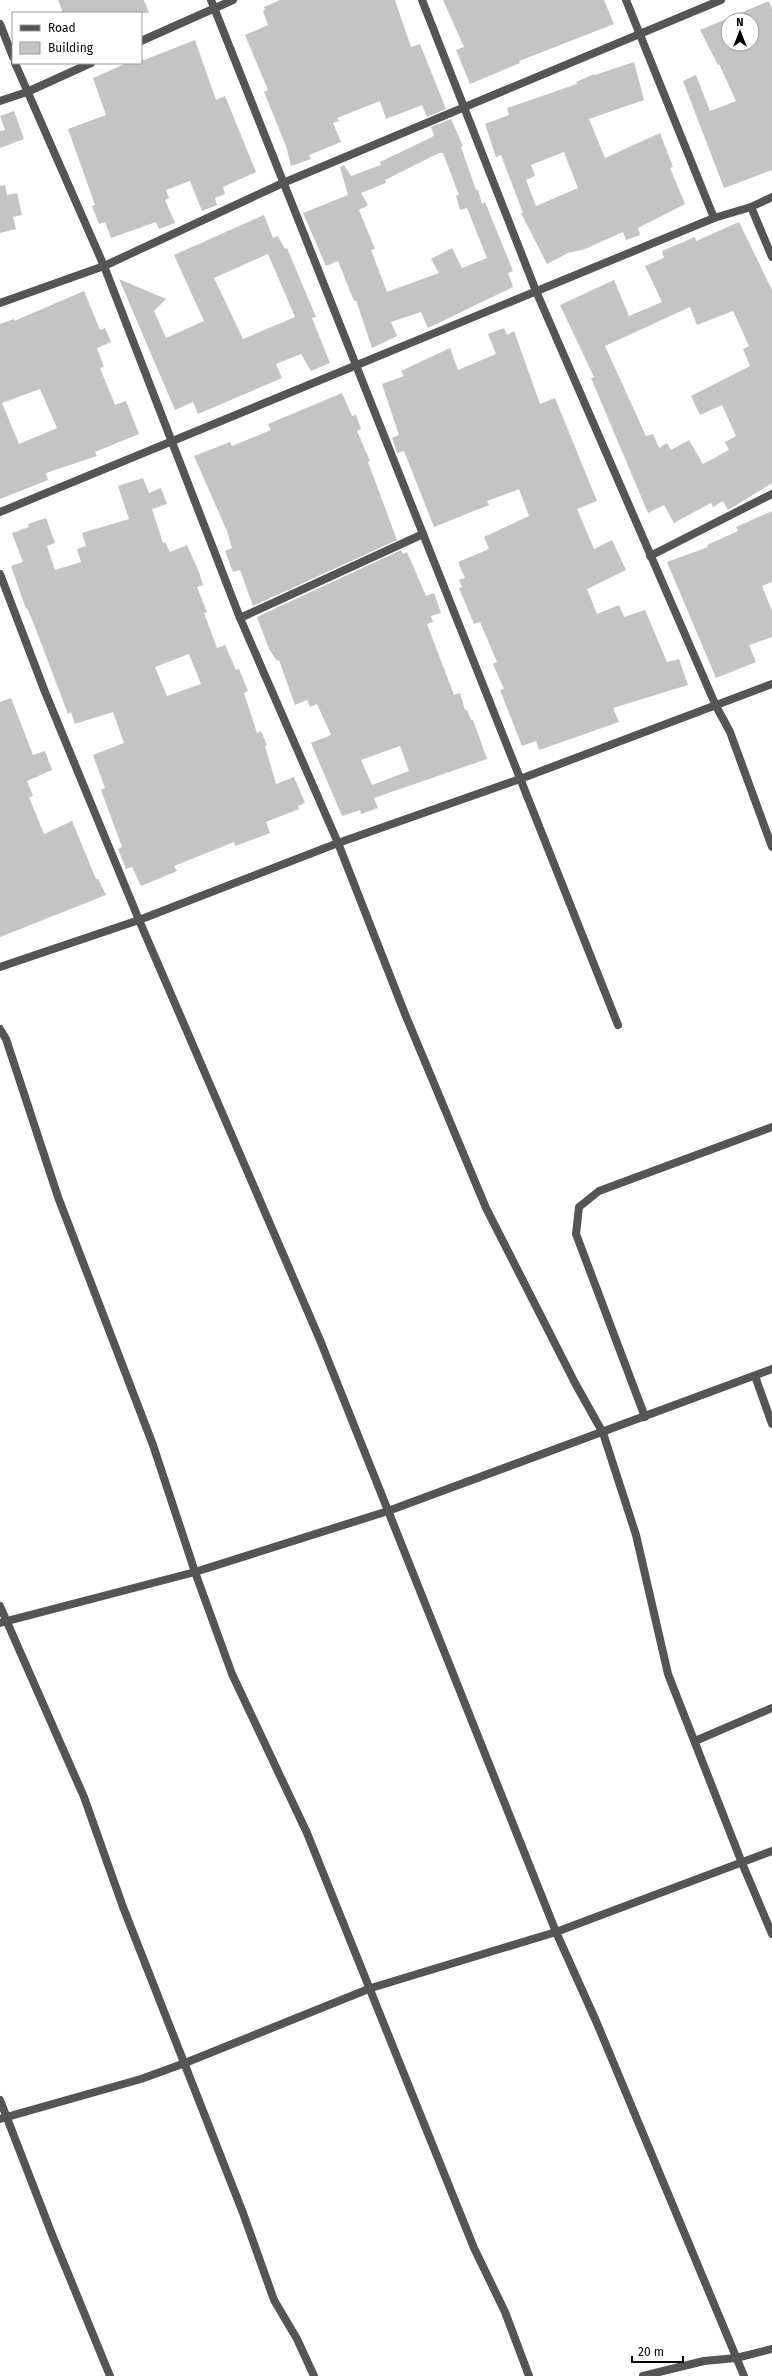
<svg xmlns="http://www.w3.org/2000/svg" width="772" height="2376" font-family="'Fira Sans',sans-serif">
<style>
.building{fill:#c4c4c4;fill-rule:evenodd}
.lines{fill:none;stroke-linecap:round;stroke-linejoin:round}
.minor{stroke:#555;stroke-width:8}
.tertiary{stroke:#555;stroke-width:8}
</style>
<rect width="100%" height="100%" fill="#fff"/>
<g class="building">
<path d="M58 0H144L149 13H63Z"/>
<path d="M280 0H395L411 47 420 44 446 109 427 117 422 105 386 119 380 101 337 118 339 121 333 123 341 142 309 155 311 159 291 166 286 146 264 92 268 90 245 35 268 25 263 11 265 10 264 7Z"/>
<path d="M443 0H604L614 24 519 61 520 63 470 84 456 50 464 47Z"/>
<path d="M769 1 772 9V170L724 188 683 81 696 75 710 111 736 101 719 64 718 65 700 30ZM728 20H752V44H728Z"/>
<path d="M195 40 216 100 225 96 256 172 223 187 225 194 215 198 217 205 202 211 190 181 166 190 169 198 165 200 175 223 159 229 156 222 111 238 105 222 99 224 92 206 95 205 68 129 106 115 93 78 127 63H141V59L144 60Z"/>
<path d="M634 62 644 100 589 119 605 158 660 133 673 167 670 168 685 204 638 228 640 235 626 240 623 232 585 249 568 253 547 264 521 213H523L501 155 496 157 485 124 509 115 507 108 577 84 576 82 594 74 595 75ZM564 152 578 188 536 206 526 180 535 176 531 165Z"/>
<path d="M14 111 24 139 0 148V131L5 130 0 116Z"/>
<path d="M451 119 463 146 461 147 476 190H478L482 204 485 202 513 271 508 273 513 287 428 328 421 312 391 322 397 336 372 348 356 300 354 301 338 261 326 266 303 213 348 195 340 167 344 165 351 176 381 165 380 162 432 137 434 135 431 127ZM439 153H443L459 195 456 196 460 210 467 208 487 258 462 268 452 248 431 259 439 273 387 292 371 250 375 249 359 210 368 205 361 193 386 183 385 180Z"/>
<path d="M5 185 7 195 17 193 22 215 13 217 16 229 0 233V186Z"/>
<path d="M264 215 273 238 278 236 285 249 287 248 316 317 312 318 330 363 311 371 301 354 276 364 282 378 198 414 193 402 175 410 119 279 166 299 154 311 166 338 204 321 174 255ZM268 254 295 317 243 339 214 278Z"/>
<path d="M739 222 772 290V483L728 510 723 501 713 507 711 503 674 523 664 505 648 513 591 378 594 377 560 305 614 280 629 316 662 302 645 266 664 258 662 251 695 237 696 241ZM690 307 697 325 733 311 749 346 743 349 750 366 691 396 700 415 722 405 736 436 725 442 729 450 703 464 689 440 671 450 667 443 659 448 653 434 646 436 605 346Z"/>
<path d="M84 291 100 330 105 328 111 342 97 348 104 367 100 368 115 405 126 401 139 434 95 452 97 456 46 473 48 480 0 499V324L14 319V321ZM40 389 57 428 19 444 2 403Z"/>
<path d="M504 328 507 335 514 331 540 404 555 398 597 501 577 509 594 549 612 540 626 570 587 589 597 614 619 605 624 617 645 610 667 662 679 659 688 685 613 708 619 722 539 750 536 741 522 746 500 690 504 689 493 664 497 662 480 622 474 624 459 588 462 587 459 580 465 578 458 562 489 549 484 537 529 516 519 489 487 501 489 505 434 527 404 451 397 453 392 438 399 435 382 384 404 376 401 371 450 348 458 370 496 354 488 334Z"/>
<path d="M342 393 352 416 356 415 361 429 357 431 370 461 368 462 397 540 253 606 240 570 233 572 225 551 232 548 227 531 194 456 230 442 232 446 271 430 268 424Z"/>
<path d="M143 478 149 493 161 488 167 504 152 509 163 543 165 542 170 552 187 545 199 572 203 585 197 587 207 612 204 613 217 648 225 645 236 670 239 669 248 691 244 693 257 733 261 731 267 745 265 746 276 784 294 777 305 803 298 806 299 809 266 822 270 833 235 846 234 842 174 866 177 871 141 886 132 867 126 869 118 849 122 847 101 790 105 788 93 755 124 743 113 712 75 724 71 712 68 714 35 627 27 608 26 609 11 566 23 562 12 533 29 527 28 524 46 518 55 543 47 546 55 570 81 562 77 549 86 546 82 533 129 519 118 486ZM189 654 201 684 167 696 155 667Z"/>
<path d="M772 511V582L762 586 772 611V637L749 645 756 662 716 678 667 562 708 547 707 545 738 531 736 527Z"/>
<path d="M401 550 403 554 407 552 426 596 434 593 441 613 431 616 433 622 427 624 454 695 460 693 465 710H467L471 720H473L487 759 374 798 378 808 361 814 360 810 342 816 311 743 331 735 317 704 310 707 307 700 295 705 279 660 277 661 269 649 257 617ZM400 746 409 771 372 785 361 760Z"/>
<path d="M11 698 33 755 45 751 52 770 27 781 33 796 29 797 44 834 72 821 96 879H98L106 895 0 937V702Z"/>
</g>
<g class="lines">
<g class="minor">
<path d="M211 0 618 1025"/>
<path d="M422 0 536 291 716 706 730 732 772 847"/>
<path d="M626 0 714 218"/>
<path d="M0 24 13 57"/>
<path d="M141 41 233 0"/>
<path d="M15 63 104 266 240 618 338 843 405 1014 486 1208 575 1383 603 1433 636 1535 668 1674 742 1863 772 1934"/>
<path d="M0 101 27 92 91 63"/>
<path d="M751 207 772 257"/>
<path d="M0 303 104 266 283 183 721 0"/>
<path d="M0 512 714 218 751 207 772 197"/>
<path d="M650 556 772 494"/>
<path d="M0 574 45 692 139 920 320 1340 556 1932 596 2021 744 2376"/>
<path d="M240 618 423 534"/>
<path d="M0 1029 6 1039 58 1197 153 1445 195 1572 232 1674 307 1833 474 2248 505 2312 529 2376"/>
<path d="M755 1376 772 1424"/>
<path d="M645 1417 576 1234 579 1207 599 1191 772 1127"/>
<path d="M0 1606 84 1797 123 1907 243 2213 274 2300 297 2339 314 2376"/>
<path d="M0 1623 195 1572 388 1511 772 1369"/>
<path d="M695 1741 772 1708"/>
<path d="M0 2100 53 2237 110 2376"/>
<path d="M0 2119 141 2079 185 2063 371 1988 556 1932 772 1851"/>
<path d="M643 2376 704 2361 736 2358 772 2349"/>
</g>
<path class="tertiary" d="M0 967 139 920 338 843 520 779 772 684"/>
</g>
<rect x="12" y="12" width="130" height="52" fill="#ffffff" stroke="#999999"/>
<rect x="20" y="25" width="20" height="6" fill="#555555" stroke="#999999"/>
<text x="48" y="32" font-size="12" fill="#000000">Road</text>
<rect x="20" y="42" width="20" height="12" fill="#c4c4c4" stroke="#999999"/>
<text x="48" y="52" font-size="12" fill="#000000">Building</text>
<g transform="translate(740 32)"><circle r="19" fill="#ffffff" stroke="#999999"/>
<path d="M0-3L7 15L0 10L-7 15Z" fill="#000000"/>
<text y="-6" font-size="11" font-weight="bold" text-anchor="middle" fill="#000000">N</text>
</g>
<path d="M632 2356v6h51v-6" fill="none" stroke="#000000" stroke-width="2"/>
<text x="638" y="2356" font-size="12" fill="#000000" stroke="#ffffff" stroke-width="3" paint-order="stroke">20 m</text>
</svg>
